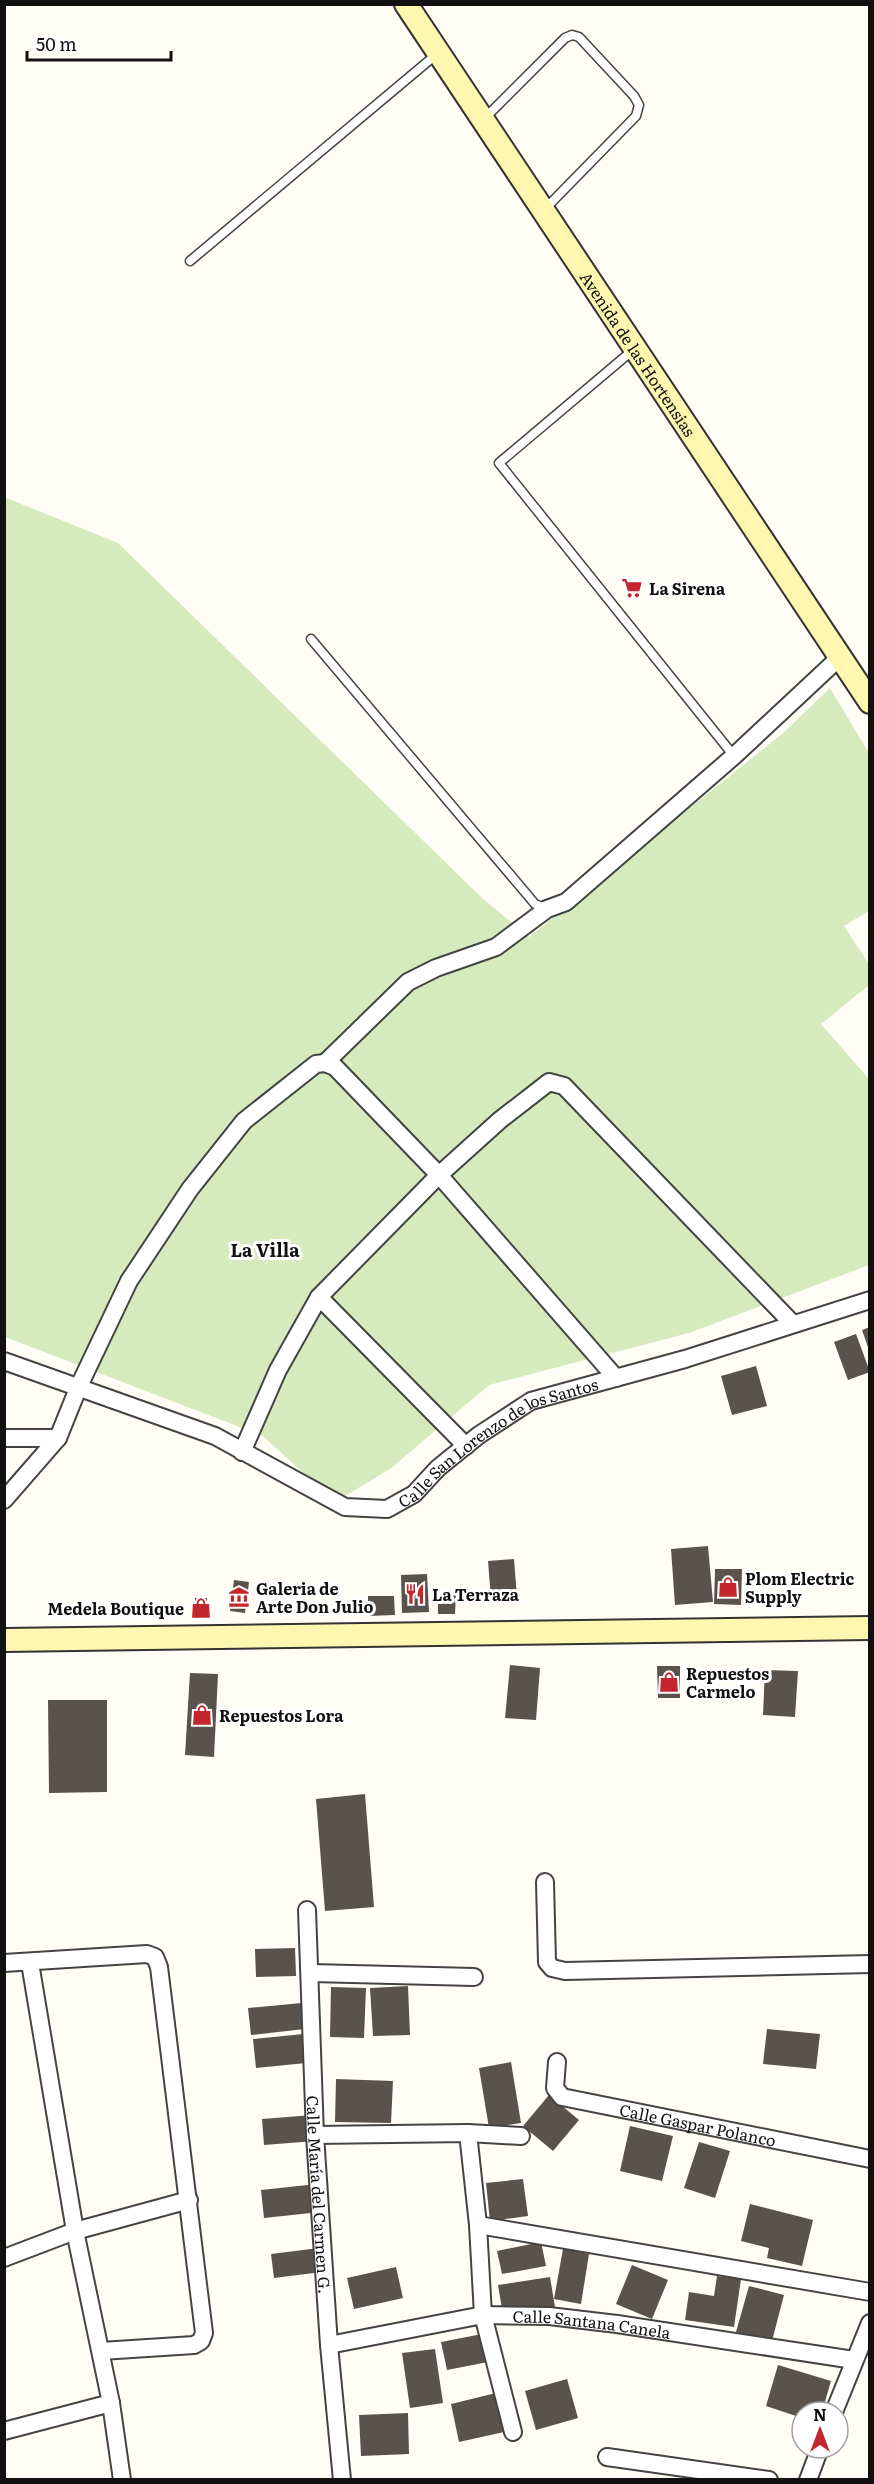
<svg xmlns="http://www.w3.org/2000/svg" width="874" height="2484" font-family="Literata,serif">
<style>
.green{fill:#d5ebbd}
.building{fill:#5a524d}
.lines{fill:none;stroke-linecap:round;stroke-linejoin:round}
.service-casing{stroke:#444;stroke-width:11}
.minor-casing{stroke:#444;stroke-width:20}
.secondary-casing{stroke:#333;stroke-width:26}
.service{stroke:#fff;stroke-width:8}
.minor{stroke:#fff;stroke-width:16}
.secondary{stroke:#fff6b0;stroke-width:22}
.labels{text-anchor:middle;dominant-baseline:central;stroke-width:6;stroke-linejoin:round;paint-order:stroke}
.street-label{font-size:16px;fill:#111;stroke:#fff}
.poi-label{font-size:16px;font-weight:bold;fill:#111;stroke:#fff;text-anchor:start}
.neighbourhood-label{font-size:18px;font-weight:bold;fill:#111;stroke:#fff}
</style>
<rect width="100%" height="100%" fill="#fffdf5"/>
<path class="green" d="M4 497 118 543 481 897 529 937 782 734 830 688 869 753V911L844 926 869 964V985L821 1024 869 1079V1265L689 1333 489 1385 390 1469 335 1502 263 1436 5 1337Z"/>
<g class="building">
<path d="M870 1327V1350H869L862 1330Z"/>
<path d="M856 1334 870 1372 848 1380 834 1342Z"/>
<path d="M756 1366 767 1406 732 1415 721 1376Z"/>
<path d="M708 1546 713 1602 675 1605 671 1549Z"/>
<path d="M514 1559 517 1597 491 1599 488 1561Z"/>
<path d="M715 1569H742L741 1605 714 1604Z"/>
<path d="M427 1574 429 1612 402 1613 401 1575Z"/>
<path d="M234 1580 249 1582 245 1613 230 1611Z"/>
<path d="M438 1595H456L455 1614H438Z"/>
<path d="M368 1596H394L395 1615 368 1616Z"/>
<path d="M195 1598H207L208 1618 196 1619Z"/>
<path d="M510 1665 540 1668 536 1720 505 1718Z"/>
<path d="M657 1666H680V1698H658Z"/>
<path d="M765 1670 798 1671 795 1717 763 1715Z"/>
<path d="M190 1673 218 1674 214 1757 185 1755Z"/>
<path d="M48 1700H107V1792L49 1793Z"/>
<path d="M365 1794 374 1907 325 1911 316 1799Z"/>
<path d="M295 1948 296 1976 256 1977 255 1949Z"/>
<path d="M408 1986 410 2035 373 2036 370 1988Z"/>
<path d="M331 1987 366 1988 364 2038 330 2037Z"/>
<path d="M302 2003 305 2029 251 2035 248 2008Z"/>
<path d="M767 2029 820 2034 816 2069 763 2064Z"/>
<path d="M303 2034 306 2063 256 2068 253 2039Z"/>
<path d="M511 2062 521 2123 489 2128 479 2068Z"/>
<path d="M336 2079 393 2081 391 2123 335 2122Z"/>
<path d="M549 2095 579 2120 553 2151 523 2126Z"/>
<path d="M313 2115 315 2141 264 2145 262 2119Z"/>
<path d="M630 2126 673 2136 662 2181 620 2171Z"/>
<path d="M699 2142 730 2151 715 2198 684 2188Z"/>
<path d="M523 2179 528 2216 490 2221 486 2183Z"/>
<path d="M317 2184 320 2212 264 2218 261 2190Z"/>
<path d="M750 2204 813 2220 802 2266 767 2258 769 2248 741 2241Z"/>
<path d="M541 2242 546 2266 502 2274 497 2251Z"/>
<path d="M319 2248 322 2272 274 2278 271 2254Z"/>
<path d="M563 2249 589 2254 581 2304 554 2299Z"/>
<path d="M632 2265 668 2280 652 2319 616 2304Z"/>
<path d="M396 2267 403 2298 354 2309 347 2278Z"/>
<path d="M717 2276 741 2279 734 2327 685 2320 689 2292 714 2296Z"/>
<path d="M550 2277 555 2307 502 2309 498 2285Z"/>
<path d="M749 2286 784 2295 772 2341 736 2332Z"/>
<path d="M482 2334 488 2362 447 2370 441 2342Z"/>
<path d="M435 2349 443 2403 410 2408 402 2353Z"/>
<path d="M778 2365 831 2381 822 2412H802V2418L766 2406Z"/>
<path d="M567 2379 578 2418 536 2430 525 2391Z"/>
<path d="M496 2393 504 2432 459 2442 451 2404Z"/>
<path d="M408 2413 409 2454 361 2456 359 2415Z"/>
</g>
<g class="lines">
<g class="service-casing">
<g id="service">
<path d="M485 118 565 38 572 35 579 37 634 96 639 105 636 116 544 210"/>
<path d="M190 261 438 53"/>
<path d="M633 350 499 463 734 756"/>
<path d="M311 639 535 904 547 909"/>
</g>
</g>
<g class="minor-casing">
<g id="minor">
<path d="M325 1063 408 982 436 968 496 947 547 909 566 902 734 756 840 657"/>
<path d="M319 1297 466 1446"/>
<path id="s1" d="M4 1361 215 1436 345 1507 387 1509 414 1494 438 1468 479 1435 531 1401 685 1359 870 1300"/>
<path d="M4 1438H58"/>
<path d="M242 1452 278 1370 319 1297 439 1175 500 1120 549 1082 564 1086 793 1324"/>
<path d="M4 1500 58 1438 79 1386 129 1281 190 1189 244 1121 316 1064 325 1063 335 1067 439 1175 616 1378"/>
<path d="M545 1882 547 1962 552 1968 565 1971 870 1964"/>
<path id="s2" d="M307 1910 315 2135 329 2345 342 2480"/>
<path d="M4 1963 147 1954 155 1957 159 1967 204 2333 201 2341 194 2345 101 2351"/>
<path d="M30 1963 75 2231 111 2403 122 2480"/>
<path d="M311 1973 474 1977"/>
<path id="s3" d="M557 2062 555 2088 562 2097 870 2159"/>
<path d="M468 2133 478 2225 483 2315 513 2432"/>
<path d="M315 2135 468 2133 521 2136"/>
<path d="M478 2225 870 2292"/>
<path d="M4 2258 75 2231 189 2200"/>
<path id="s4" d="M329 2345 483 2315 549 2316 617 2324 854 2360"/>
<path d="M834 2412 870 2323"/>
<path d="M4 2431 111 2403"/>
<path d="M607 2457 769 2480"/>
<path d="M808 2480 820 2448"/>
</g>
</g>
<g class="secondary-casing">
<g id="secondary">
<path id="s5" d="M406 4 870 702"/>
<path d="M4 1640 870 1628"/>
</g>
</g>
<use href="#service" class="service"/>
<use href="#minor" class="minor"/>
<use href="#secondary" class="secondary"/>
</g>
<defs>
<g id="supermarket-bare" transform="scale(1.62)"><path d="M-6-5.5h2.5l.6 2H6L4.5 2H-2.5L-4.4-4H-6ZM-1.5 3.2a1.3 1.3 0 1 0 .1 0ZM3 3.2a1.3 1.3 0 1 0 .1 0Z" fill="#c4262e" stroke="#fff" stroke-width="2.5" paint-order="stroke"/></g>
<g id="shop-bare" transform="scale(1.62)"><path d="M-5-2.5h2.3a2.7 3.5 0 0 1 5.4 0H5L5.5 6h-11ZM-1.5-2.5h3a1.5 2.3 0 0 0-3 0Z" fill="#c4262e" stroke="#fff" stroke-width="2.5" paint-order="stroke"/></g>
<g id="restaurant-bare" transform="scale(1.62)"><path d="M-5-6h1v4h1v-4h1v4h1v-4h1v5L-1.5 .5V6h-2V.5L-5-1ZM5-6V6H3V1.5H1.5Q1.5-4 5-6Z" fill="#c4262e" stroke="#fff" stroke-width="2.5" paint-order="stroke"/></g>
<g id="museum-bare" transform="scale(1.62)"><path d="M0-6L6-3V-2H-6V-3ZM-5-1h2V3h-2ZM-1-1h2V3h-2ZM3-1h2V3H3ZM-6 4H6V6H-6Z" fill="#c4262e" stroke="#fff" stroke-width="2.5" paint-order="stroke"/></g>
</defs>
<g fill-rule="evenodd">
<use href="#supermarket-bare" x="632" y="588"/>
<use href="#shop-bare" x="728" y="1587"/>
<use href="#restaurant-bare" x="415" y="1594"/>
<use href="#museum-bare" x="239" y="1597"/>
<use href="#shop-bare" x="201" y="1608"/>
<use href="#shop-bare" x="669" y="1682"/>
<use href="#shop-bare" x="202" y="1715"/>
</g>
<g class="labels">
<g class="street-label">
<text stroke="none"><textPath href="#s5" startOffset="420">Avenida de las Hortensias</textPath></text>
<text stroke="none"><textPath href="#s1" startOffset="546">Calle San Lorenzo de los Santos</textPath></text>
<text stroke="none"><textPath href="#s3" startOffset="176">Calle Gaspar Polanco</textPath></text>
<text stroke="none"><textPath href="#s2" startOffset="285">Calle María del Carmen G.</textPath></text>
<text stroke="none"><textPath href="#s4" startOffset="266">Calle Santana Canela</textPath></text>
</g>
<g class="poi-label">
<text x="649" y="588">La Sirena</text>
<text x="745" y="1578">Plom Electric<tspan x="745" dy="18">Supply</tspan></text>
<text x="256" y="1588">Galeria de<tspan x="256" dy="18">Arte Don Julio</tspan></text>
<text x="432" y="1594">La Terraza</text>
<text x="184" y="1608" text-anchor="end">Medela Boutique</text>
<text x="686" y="1673">Repuestos<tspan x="686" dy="18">Carmelo</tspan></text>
<text x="219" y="1715">Repuestos Lora</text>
</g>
<g class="neighbourhood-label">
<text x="265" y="1249">La Villa</text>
</g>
</g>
<rect width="874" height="2484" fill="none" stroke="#111111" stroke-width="12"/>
<g transform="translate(820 2430)"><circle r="28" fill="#ffffff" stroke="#a0a0a0" stroke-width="1.5"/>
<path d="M0-4.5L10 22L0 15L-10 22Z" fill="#c4262e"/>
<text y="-9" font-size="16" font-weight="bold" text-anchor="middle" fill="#111111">N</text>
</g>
<path d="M27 51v9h144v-9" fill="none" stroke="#111111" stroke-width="3"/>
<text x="36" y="51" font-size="18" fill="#111111" stroke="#ffffff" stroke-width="4.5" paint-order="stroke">50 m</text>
</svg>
